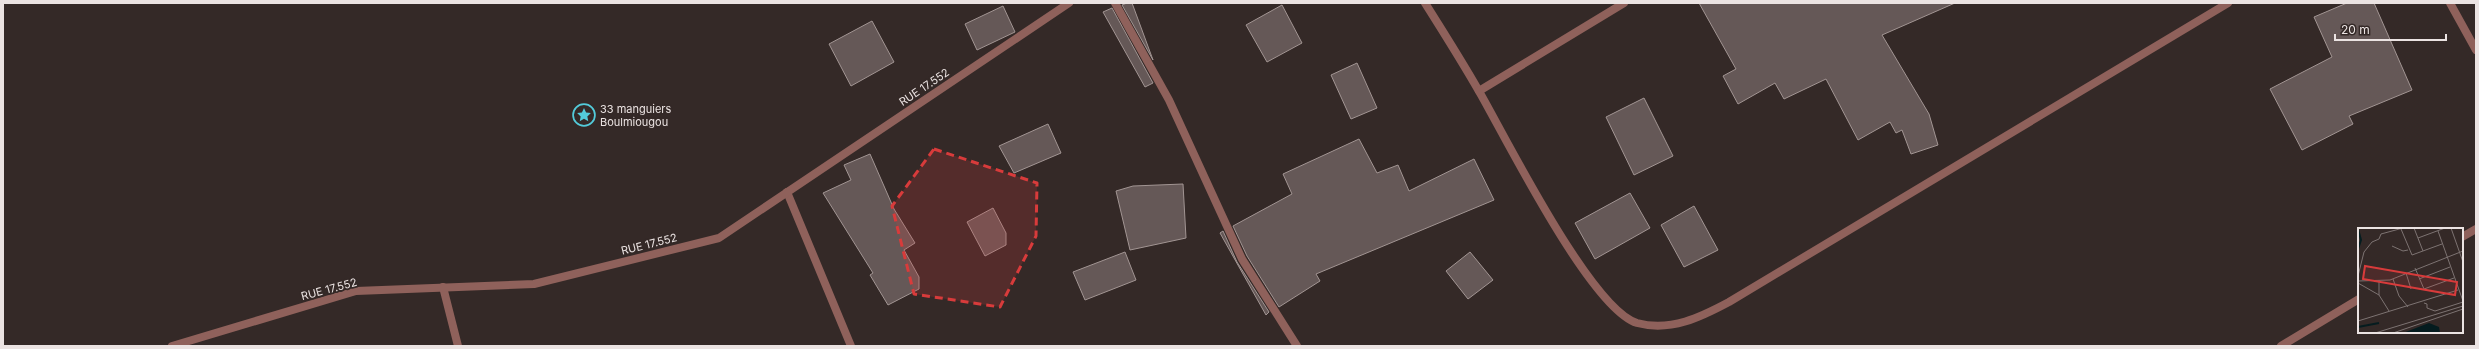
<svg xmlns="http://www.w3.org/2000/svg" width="2479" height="349" font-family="Inter,sans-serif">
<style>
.building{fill:#655857;stroke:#a29593}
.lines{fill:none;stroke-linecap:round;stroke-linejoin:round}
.minor{stroke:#8f615b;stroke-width:8}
.marked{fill:#d83b3b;fill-opacity:0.2;stroke:#d83b3b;stroke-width:3;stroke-dasharray:8 5;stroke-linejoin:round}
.labels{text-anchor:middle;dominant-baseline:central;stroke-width:3.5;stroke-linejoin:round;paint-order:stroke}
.street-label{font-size:11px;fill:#ebe3e2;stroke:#342927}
.poi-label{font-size:11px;fill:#ebe3e2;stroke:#342927;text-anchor:start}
.inset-river{fill:none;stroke:#051c1f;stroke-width:2}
.inset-road{fill:none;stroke:#7d7372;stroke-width:1}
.view{fill:#d83b3b;fill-opacity:0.15;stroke:#d83b3b;stroke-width:2}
.inset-edge{fill:none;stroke:#ebe3e2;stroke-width:2}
</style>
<rect width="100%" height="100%" fill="#342927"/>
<g class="building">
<path d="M1127 3H1132L1153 60 1122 5Z"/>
<path d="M1699 3H1955L1882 35 1929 114 1938 145 1911 154 1902 130 1896 133 1890 122 1858 140 1826 79 1784 99 1775 83 1738 104 1723 76 1736 69Z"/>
<path d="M2347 3H2374L2412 90 2349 116 2353 124 2302 150 2270 89 2332 57 2314 17Z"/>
<path d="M1282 5 1302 43 1267 62 1246 25Z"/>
<path d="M1003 6 1015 32 977 50 965 24Z"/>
<path d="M1112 8 1153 83 1145 87 1103 12Z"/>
<path d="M872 21 894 62 851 86 829 44Z"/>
<path d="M1357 63 1377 108 1351 119 1331 75Z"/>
<path d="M1644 98 1673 156 1634 175 1606 117Z"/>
<path d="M1048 124 1061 153 1014 173 999 146Z"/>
<path d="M1359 139 1377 173 1398 165 1409 191 1474 159 1494 200 1316 274 1320 281 1279 307 1247 256 1233 226 1292 194 1283 174Z"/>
<path d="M870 154 894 209 915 243 904 250 919 277V289L888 305 870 275 873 273 823 193 851 180 844 165Z"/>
<path d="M1183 184 1186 238 1130 250 1116 191 1133 186Z"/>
<path d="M1630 193 1650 228 1595 259 1575 223Z"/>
<path d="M1694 206 1718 250 1684 267 1661 225Z"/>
<path d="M993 208 1006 233V245L985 256 967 222Z"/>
<path d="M1223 231 1237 262 1269 312 1266 315 1220 233Z"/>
<path d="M1125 252 1136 280 1085 300 1073 272Z"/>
<path d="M1470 252 1493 280 1468 299 1446 271Z"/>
</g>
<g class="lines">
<g class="minor">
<path d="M1115 3 1169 100 1242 259 1297 346"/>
<path d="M1425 3C1444 33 1463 63 1480 93 1507 140 1591 309 1637 323 1671 332 1701 317 1729 302L2228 3"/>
<path d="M2450 3 2476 50"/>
<path d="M1479 91 1624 3"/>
<path d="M787 192 851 346"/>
<path d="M2462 237 2476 229"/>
<path d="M443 287 458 346"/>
<path d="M172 346 356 291 534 284 719 238 1069 3"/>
<path d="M2281 346 2359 299"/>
</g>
</g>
<path class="marked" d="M934 149 1037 183 1036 236 1000 307 914 294 892 206Z"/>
<defs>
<g id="sight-ring" transform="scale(1.15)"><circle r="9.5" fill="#342927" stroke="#53cbda" stroke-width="1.5"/><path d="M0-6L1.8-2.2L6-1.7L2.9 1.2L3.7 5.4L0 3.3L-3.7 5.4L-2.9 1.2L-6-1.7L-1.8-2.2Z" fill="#53cbda"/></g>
</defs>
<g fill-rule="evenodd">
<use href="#sight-ring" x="584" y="115"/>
</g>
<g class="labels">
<g class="street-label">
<text transform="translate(924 87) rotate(-34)">RUE 17.552</text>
<text transform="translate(649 244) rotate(-14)">RUE 17.552</text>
<text transform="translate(329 289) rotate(-15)">RUE 17.552</text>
</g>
<g class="poi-label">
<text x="600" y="109">33 manguiers<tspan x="600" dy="13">Boulmiougou</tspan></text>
</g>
</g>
<g transform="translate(2358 228)">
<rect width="105" height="105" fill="#342927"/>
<path d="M71 95 81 99 82 105H45Z" fill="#051c1f"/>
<path class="inset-river" d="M0 1 3 12 0 21M0 99 21 95"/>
<path class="inset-road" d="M56 0 65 23M93 0 105 34M43 1 54 27 84 16M80 3 105 73M60 10 87 0M34 18 45 23 50 22M57 40 66 61 96 50M48 45 53 61M0 48 6 24 14 14 21 11 23 6 45 0M35 51 41 68 50 79M61 51 92 39M0 53 32 52 105 23M0 55 21 67 31 83M21 67V52M66 75 69 76V80L77 83 105 74M0 93 100 62M17 105 105 78M35 105 105 81"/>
<path class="view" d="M7 38 99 54 97 67 5 51Z"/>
<rect width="105" height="105" class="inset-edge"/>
</g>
<rect width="2479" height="349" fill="none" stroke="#ebe3e2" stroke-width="8"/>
<path d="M2335 34v6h111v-6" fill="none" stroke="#ebe3e2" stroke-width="2"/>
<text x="2341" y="34" font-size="12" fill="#ebe3e2" stroke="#342927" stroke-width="3" paint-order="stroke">20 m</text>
</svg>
